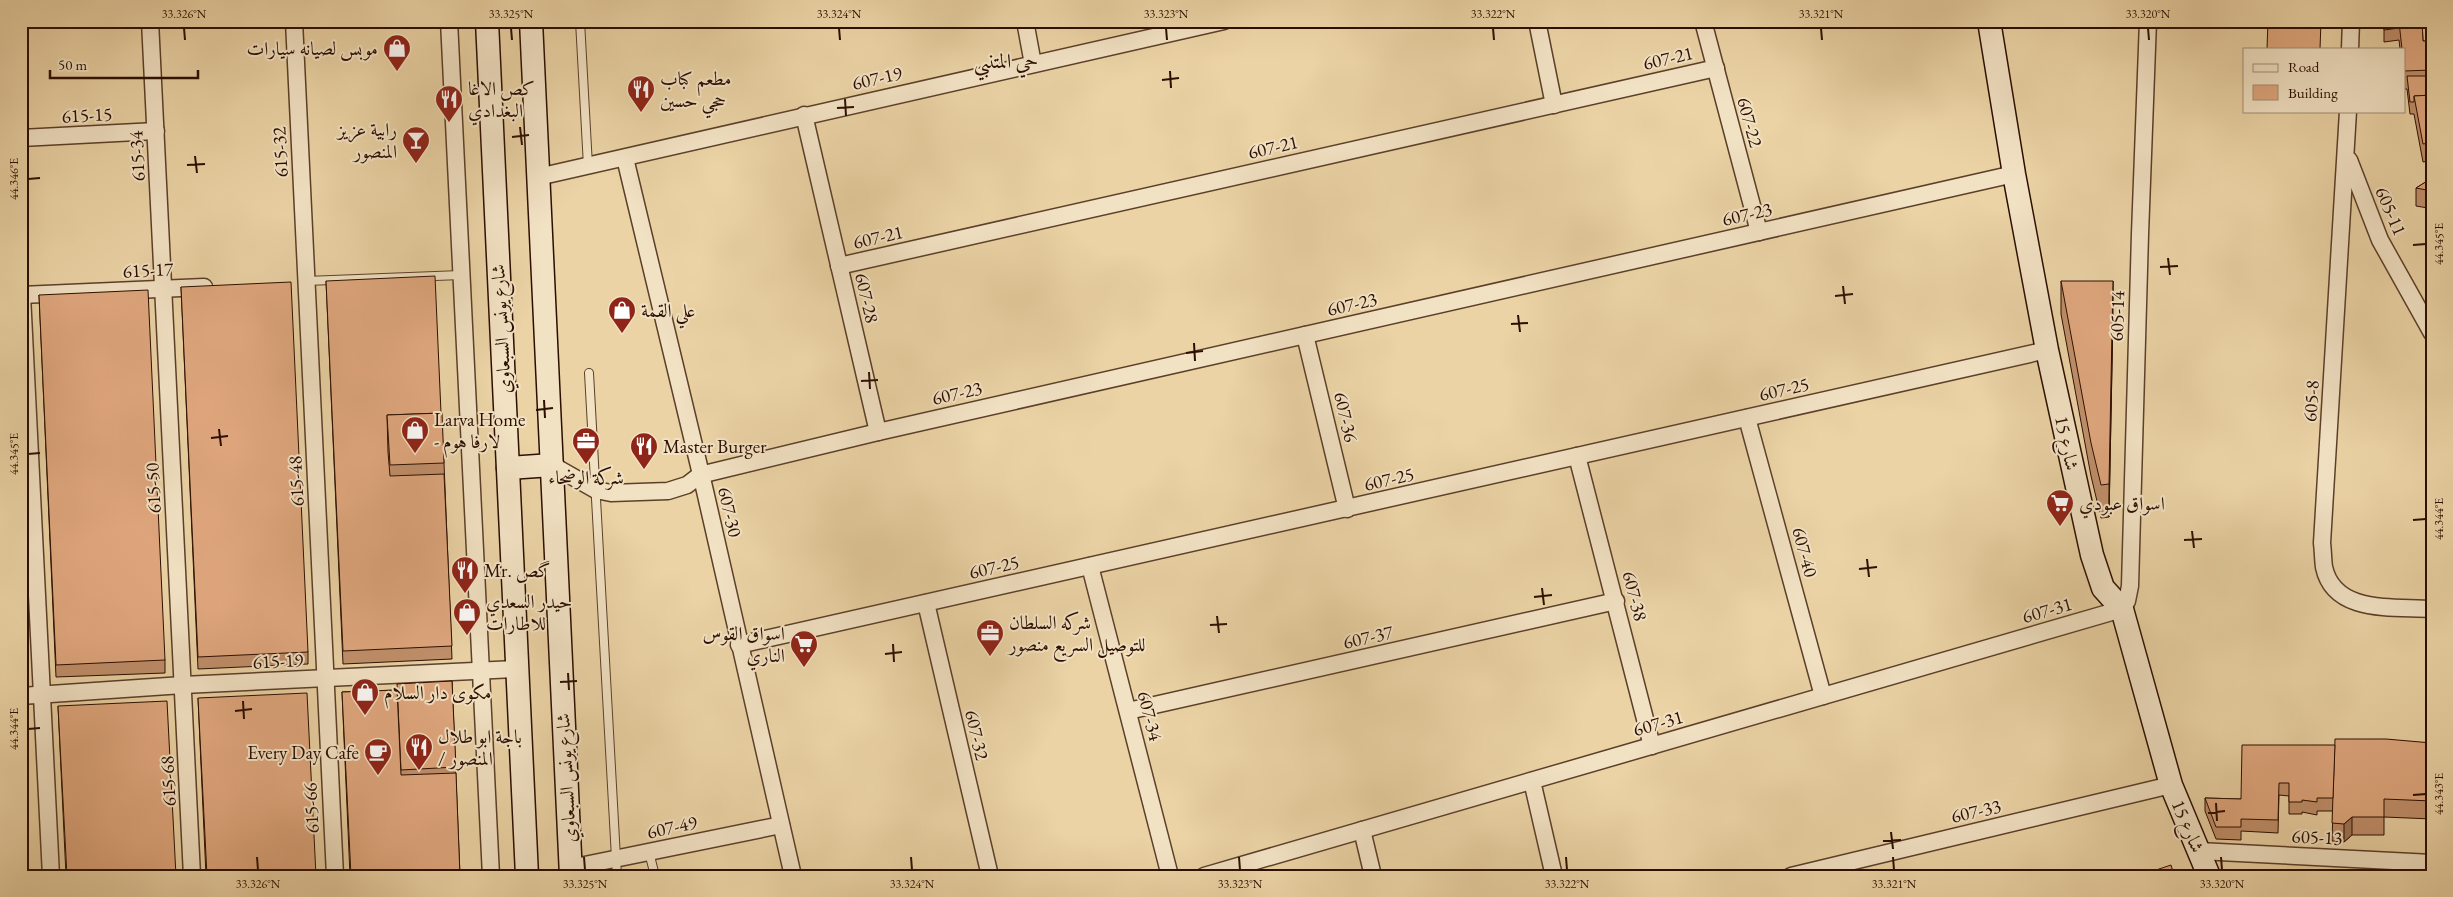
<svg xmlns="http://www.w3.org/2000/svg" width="2453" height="897" font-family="'EB Garamond',Amiri,serif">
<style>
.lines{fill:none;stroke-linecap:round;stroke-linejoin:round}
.lane-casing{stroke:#5b3f29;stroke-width:10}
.street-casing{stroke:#5b3f29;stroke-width:19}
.secondary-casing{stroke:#2b0e00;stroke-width:25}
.lane{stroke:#f2e2c4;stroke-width:8}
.street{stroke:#f2e2c4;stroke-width:16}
.secondary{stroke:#f2e2c4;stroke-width:22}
.wall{fill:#c1906c;stroke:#2b0e00}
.shaded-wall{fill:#9d7558;stroke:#2b0e00}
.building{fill:#e0a77e;stroke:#2b0e00}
.ticks{fill:none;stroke:#2b0e00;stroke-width:2}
.labels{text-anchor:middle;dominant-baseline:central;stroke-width:4;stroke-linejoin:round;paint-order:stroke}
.poi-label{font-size:19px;fill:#2b0e00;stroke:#f2e2c4;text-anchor:start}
.street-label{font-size:19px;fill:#2b0e00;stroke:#f2e2c4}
.quarter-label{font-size:21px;fill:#2b0e00;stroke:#f2e2c4}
.neatline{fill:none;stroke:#2b0e00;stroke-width:2}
.ticks-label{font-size:12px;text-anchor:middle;fill:#2b0e00}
</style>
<rect width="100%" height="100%" fill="#ebd3a5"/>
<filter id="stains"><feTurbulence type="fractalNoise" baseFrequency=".004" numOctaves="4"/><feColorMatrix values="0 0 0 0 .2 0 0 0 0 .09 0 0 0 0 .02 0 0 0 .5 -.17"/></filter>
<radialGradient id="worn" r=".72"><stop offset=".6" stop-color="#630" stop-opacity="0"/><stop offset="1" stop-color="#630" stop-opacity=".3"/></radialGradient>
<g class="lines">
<g class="lane-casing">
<g id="lane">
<path d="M580 21 588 166"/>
<path d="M306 281 461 275"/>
<path d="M589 373 617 876"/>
<path d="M649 852 655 876"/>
</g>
</g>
<g class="street-casing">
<g id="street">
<path d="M150 21 192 876"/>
<path d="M294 21 335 876"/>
<path d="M449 21 491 876"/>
<path d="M1025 21 1033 64"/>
<path d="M1537 21 1554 105"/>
<path d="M1703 21 1759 232"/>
<path d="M2350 49 2351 21"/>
<path d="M2348 111 2322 543C2323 551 2323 560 2324 567 2334 615 2395 606 2432 609"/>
<path d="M804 115 878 432"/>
<path d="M21 138 156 131"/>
<path d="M625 158 705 491 793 876"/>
<path d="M2349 160 2380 240 2432 333"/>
<path d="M538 177 1224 21"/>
<path d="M839 266 1716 68"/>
<path d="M21 295 204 287"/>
<path d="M22 295 51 876"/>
<path d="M1305 335 1347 509"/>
<path d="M1747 418 1823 696"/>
<path d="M1577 456 1652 746"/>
<path d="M552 465 596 490 611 493 668 491 687 485 700 475 878 432 2014 174"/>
<path d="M1090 566 1170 876"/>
<path d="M926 603 990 876"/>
<path d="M739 645 2047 350"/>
<path d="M21 696 183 685 517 669"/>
<path d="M1128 711 1616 601"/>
<path d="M1532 781 1554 876"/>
<path d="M1362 830 1373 876"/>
<path d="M2199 851 2432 863"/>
<path d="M570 868 781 825"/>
<path d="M1204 876 2122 609 2127 601 2130 586 2140 234 2148 21"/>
<path d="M1791 876 2171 785"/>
</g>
</g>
<g class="secondary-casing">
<g id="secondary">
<path d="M487 21 527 876"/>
<path d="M531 21 571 876"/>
<path d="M1989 21 2014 174 2047 350 2092 555 2103 588 2122 609 2171 785 2209 876"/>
<path d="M508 468 552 465"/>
</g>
</g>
<use href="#lane" class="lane"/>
<use href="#street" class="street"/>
<use href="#secondary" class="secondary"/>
</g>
<g class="wall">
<path d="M2384 21H2422L2423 41H2432V177L2429 161 2423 162 2414 114H2410L2407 89H2404V49H2400L2399 40 2384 42Z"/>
<path d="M2432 178V221L2428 220V208L2416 206V188Z"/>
<path d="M2432 262V276L2431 275V263Z"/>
<path d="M326 281 441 413 444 463 452 659 343 664Z"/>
<path d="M2061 281 2113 314 2109 517 2101 518 2091 476 2061 314Z"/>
<path d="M181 287 308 652V664L198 669Z"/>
<path d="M39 295 165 660V673L56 677Z"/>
<path d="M452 681 460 876H350L342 692 397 690Z"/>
<path d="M198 698 316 876H206Z"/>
<path d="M58 706 176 876H66Z"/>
<path d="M2432 743V819L2384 817V835H2352L2344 842 2332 841 2333 811H2317V815L2302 812V814H2289V796L2279 795 2278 833 2241 831V840L2216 839 2205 811V798L2241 799 2335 745Z"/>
</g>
<g class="shaded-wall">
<path d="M2113 281V314L2109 517V484Z"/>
<path d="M2352 817V835L2344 842V824Z"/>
</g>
<g class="building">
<path d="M2268 21H2321L2320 49H2267Z"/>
<path d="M2384 21H2411L2399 22V28L2384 30Z"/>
<path d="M2411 21H2422L2423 41H2432V70L2404 71V49H2402L2399 22Z"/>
<path d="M2407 76H2432V95L2414 96V102H2410Z"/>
<path d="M2432 95V159H2431L2429 143 2423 144 2414 96Z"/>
<path d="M2432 178V203L2428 202 2432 191 2416 188Z"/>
<path d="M435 276 441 413 387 415 388 452 390 476 444 474 452 646 343 651 326 281Z"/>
<path d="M2061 281H2113L2109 484 2101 485 2091 443Z"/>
<path d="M291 282 308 652 198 657 181 287Z"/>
<path d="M148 290 165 660 56 665 39 295Z"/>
<path d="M442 413 444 463 390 465 387 415Z"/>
<path d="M452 681 456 767 401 770 397 684Z"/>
<path d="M397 690 401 775 456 773 460 876H351L342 692Z"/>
<path d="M307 693 316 876H207L198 698Z"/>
<path d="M167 701 176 876H67L58 706Z"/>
<path d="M2335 739H2386L2432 743V801L2384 799V817H2352L2344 824 2332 823Z"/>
<path d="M2242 745H2335L2333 798H2317V802L2302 800V802H2289V783H2279L2278 820 2241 819V827H2216L2205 798 2241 799Z"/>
<path d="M2171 865 2174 875 2180 876H2138Z"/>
<path d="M2333 870 2340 876H2334Z"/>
<path d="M2315 871V875H2330V876H2264V872Z"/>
</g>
<path class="ticks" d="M184 28 185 40M511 28 512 40M839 28 840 40M1166 28 1167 40M1493 28 1494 40M1821 28 1822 40M2148 28 2149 40M1170 71 1171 88M1162 80 1179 78M845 99 846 116M837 108 854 107M520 127 522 145M512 137 529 135M195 156 197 173M187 165 205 164M28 179 40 178M2413 245 2426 244M2168 258 2170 275M2160 267 2178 266M1843 286 1845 304M1835 296 1853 294M1518 315 1520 332M1511 324 1528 323M1194 343 1195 361M1186 353 1203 351M869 372 870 389M861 381 878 380M544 400 545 418M536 410 553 408M219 429 221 446M211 438 228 436M28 454 40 453M2413 520 2426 519M2192 531 2194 548M2184 540 2202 539M1867 559 1869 577M1859 569 1877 567M1542 588 1544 605M1534 597 1552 595M1217 616 1219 633M1210 625 1227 624M893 644 894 662M885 654 902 652M568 673 569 690M560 682 577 681M243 701 244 719M235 711 252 709M28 729 40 728M2413 795 2426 794M2216 803 2217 821M2208 813 2225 811M1891 832 1893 849M1883 841 1901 840M257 857 258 870M584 857 585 870M911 857 912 870M1239 857 1240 870M1566 857 1567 870M1893 857 1894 870M2221 857 2222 870"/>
<defs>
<g id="shop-pin" transform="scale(1.4375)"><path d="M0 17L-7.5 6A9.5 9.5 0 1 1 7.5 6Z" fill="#8f2418" stroke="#f2e2c4"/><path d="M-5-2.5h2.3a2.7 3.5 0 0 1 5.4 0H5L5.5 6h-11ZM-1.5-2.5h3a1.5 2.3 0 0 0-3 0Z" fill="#fff"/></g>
<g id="restaurant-pin" transform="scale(1.4375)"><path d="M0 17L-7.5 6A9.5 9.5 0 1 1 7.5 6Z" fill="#8f2418" stroke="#f2e2c4"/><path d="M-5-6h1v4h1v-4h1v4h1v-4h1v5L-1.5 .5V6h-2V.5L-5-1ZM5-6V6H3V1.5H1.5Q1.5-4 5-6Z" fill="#fff"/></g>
<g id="bar-pin" transform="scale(1.4375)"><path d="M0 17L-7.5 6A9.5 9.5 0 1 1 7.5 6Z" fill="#8f2418" stroke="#f2e2c4"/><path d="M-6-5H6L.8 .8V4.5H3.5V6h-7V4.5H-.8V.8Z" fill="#fff"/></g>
<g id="office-pin" transform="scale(1.4375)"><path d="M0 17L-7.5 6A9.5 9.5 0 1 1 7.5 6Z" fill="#8f2418" stroke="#f2e2c4"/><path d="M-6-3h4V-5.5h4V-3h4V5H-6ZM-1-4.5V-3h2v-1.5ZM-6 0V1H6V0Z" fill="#fff"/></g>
<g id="supermarket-pin" transform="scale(1.4375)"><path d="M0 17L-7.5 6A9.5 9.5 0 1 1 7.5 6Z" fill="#8f2418" stroke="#f2e2c4"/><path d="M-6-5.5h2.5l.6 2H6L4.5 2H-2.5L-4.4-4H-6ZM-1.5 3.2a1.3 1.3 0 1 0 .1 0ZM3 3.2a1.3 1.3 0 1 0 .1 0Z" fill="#fff"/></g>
<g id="cafe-pin" transform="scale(1.4375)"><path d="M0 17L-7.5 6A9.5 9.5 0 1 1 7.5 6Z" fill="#8f2418" stroke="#f2e2c4"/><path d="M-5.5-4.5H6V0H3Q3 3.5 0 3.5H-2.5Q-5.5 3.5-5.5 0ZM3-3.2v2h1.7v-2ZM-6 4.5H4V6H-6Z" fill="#fff"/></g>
</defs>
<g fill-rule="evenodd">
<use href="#shop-pin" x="397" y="48"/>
<use href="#restaurant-pin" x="641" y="89"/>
<use href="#restaurant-pin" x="449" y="99"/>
<use href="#bar-pin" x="416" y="140"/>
<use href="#shop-pin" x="622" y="310"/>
<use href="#shop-pin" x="415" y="430"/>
<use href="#office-pin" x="586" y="441"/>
<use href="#restaurant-pin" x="644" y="446"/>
<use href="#supermarket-pin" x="2060" y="503"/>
<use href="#restaurant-pin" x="465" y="570"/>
<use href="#shop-pin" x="467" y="612"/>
<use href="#office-pin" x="990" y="633"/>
<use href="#supermarket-pin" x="804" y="644"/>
<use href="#shop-pin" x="365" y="692"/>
<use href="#restaurant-pin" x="419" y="747"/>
<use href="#cafe-pin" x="378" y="752"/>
</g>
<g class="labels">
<g class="poi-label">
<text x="378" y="48" text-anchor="end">موبس لصيانه سيارات</text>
<text x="660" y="78">مطعم كباب<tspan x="660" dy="22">حجي حسين</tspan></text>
<text x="468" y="88">كص الاغا<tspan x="468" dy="22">البغدادي</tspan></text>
<text x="397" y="129" text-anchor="end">رابية عزيز<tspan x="397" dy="22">المنصور</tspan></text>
<text x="641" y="310">علي القمة</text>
<text x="434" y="419">Larva Home<tspan x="434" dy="22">- لارفا هوم</tspan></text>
<text x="663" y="446">Master Burger</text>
<text x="586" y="477" text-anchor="middle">شركة الوضحاء</text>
<text x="2079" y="503">اسواق عبودي</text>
<text x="484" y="570">Mr. گص</text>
<text x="486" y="601">حيدر السعدي<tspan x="486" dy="22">للاطارات</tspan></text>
<text x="1009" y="622">شركه السلطان<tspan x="1009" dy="22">للتوصيل السريع منصور</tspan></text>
<text x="785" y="633" text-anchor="end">اسواق القوس<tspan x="785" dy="22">الناري</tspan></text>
<text x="384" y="692">مكوى دار السلام</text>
<text x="438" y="736">باجة ابو طلال<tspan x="438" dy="22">/ المنصور</tspan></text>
<text x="359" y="752" text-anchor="end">Every Day Cafe</text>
</g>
<g class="street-label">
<text transform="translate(1668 58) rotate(-13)">607-21</text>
<text transform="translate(877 78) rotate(-13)">607-19</text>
<text transform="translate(87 115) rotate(-3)">615-15</text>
<text transform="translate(1750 122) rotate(75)">607-22</text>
<text transform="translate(1273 147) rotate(-13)">607-21</text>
<text transform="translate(280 152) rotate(-93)">615-32</text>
<text transform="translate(137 156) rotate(-93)">615-34</text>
<text transform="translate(2391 211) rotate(67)">605-11</text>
<text transform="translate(1747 214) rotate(-13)">607-23</text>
<text transform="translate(878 237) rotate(-13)">607-21</text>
<text transform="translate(148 270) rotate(-3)">615-17</text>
<text transform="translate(867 298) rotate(77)">607-28</text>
<text transform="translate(1352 304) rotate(-13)">607-23</text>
<text transform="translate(2117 316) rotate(-88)">605-14</text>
<text transform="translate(501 329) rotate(-93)">شارع يونس السبعاوي</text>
<text transform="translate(1784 389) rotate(-13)">607-25</text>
<text transform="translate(957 393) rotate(-13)">607-23</text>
<text transform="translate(2311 401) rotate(-86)">605-8</text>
<text transform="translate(1346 417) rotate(77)">607-36</text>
<text transform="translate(2067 443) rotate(78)">شارع 15</text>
<text transform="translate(1389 479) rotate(-13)">607-25</text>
<text transform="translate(296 481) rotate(-93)">615-48</text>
<text transform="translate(153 488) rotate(-93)">615-50</text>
<text transform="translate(730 512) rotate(77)">607-30</text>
<text transform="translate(1805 552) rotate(75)">607-40</text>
<text transform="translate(994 567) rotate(-13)">607-25</text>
<text transform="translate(1635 596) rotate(76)">607-38</text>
<text transform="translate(2047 610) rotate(-16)">607-31</text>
<text transform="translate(1368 637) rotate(-13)">607-37</text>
<text transform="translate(278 661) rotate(-3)">615-19</text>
<text transform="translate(1150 716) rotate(76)">607-34</text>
<text transform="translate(1658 723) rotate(-16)">607-31</text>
<text transform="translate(977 735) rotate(77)">607-32</text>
<text transform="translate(566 778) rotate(-93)">شارع يونس السبعاوي</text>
<text transform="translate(168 781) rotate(-93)">615-68</text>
<text transform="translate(311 808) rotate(-93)">615-66</text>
<text transform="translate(1976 811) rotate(-13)">607-33</text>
<text transform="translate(2188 826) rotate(67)">شارع 15</text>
<text transform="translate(672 827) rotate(-12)">607-49</text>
<text transform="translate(2317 837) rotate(3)">605-13</text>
</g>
<g class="quarter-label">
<text x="1006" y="60">حي المتنبي</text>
</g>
</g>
<rect width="2453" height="897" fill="none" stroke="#ebd3a5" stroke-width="55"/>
<rect x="2243" y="48" width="162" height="65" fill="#f2e2c4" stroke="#a28d76"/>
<rect x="2253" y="64" width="25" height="8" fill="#f2e2c4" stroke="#a28d76"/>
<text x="2288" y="72" font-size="15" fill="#2b0e00">Road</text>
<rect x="2253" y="85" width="25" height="15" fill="#e0a77e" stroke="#a28d76"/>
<text x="2288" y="98" font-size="15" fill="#2b0e00">Building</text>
<path d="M50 70v8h148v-8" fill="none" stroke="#2b0e00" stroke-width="2.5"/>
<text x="58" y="70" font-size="15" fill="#2b0e00" stroke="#f2e2c4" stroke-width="4" paint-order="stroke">50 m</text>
<rect x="28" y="28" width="2398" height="842" class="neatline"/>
<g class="ticks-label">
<text x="184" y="18">33.326°N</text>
<text x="511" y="18">33.325°N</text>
<text x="839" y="18">33.324°N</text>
<text x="1166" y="18">33.323°N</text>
<text x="1493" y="18">33.322°N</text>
<text x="1821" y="18">33.321°N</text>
<text x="2148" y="18">33.320°N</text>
<text transform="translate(14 179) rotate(-90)" y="4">44.346°E</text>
<text transform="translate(2439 244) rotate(-90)" y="4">44.345°E</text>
<text transform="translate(14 454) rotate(-90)" y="4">44.345°E</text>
<text transform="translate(2439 519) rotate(-90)" y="4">44.344°E</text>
<text transform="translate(14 729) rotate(-90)" y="4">44.344°E</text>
<text transform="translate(2439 794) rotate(-90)" y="4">44.343°E</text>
<text x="258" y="888">33.326°N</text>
<text x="585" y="888">33.325°N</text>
<text x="912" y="888">33.324°N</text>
<text x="1240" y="888">33.323°N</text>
<text x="1567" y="888">33.322°N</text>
<text x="1894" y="888">33.321°N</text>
<text x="2222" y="888">33.320°N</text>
</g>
<rect width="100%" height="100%" filter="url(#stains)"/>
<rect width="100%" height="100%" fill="url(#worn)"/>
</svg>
